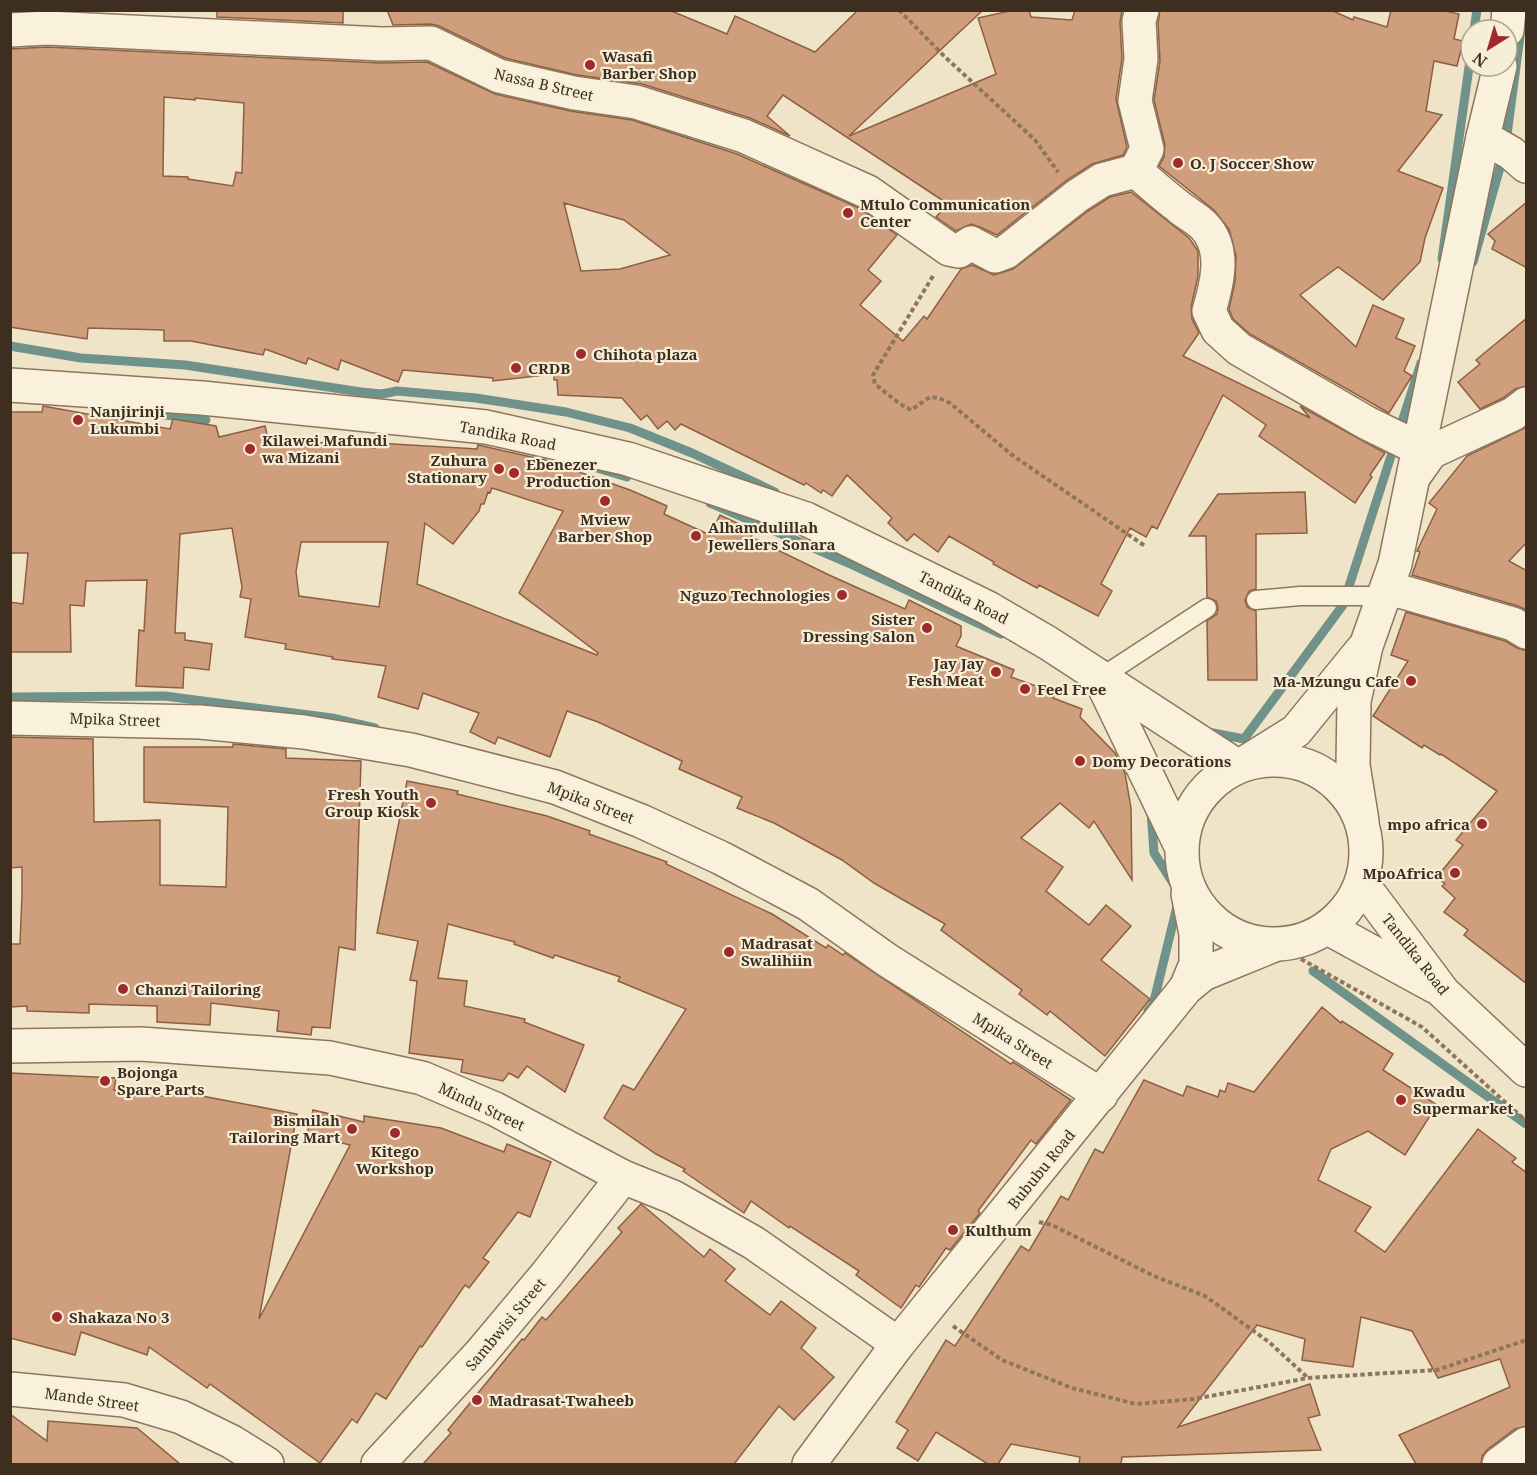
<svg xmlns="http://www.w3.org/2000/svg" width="1537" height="1475" font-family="'Noto Serif',serif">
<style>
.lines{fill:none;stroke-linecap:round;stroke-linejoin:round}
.stream{stroke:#6f938a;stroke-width:9}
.building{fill:#cf9f7d;stroke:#8d5f41;stroke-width:1.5;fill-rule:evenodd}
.service-casing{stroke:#8d765c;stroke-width:21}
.minor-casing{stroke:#8d765c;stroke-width:36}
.tertiary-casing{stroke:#8d765c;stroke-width:36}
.path{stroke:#8d765c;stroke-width:4;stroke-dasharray:4.5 3;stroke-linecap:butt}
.service{stroke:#faf1dc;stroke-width:18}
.minor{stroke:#faf1dc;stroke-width:33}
.tertiary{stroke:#faf1dc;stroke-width:33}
.poi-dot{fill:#9e2a2b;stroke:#f7eed8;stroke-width:2}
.labels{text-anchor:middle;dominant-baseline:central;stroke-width:4.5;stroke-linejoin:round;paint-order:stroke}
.poi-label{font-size:15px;font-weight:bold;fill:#3d2e20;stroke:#f7eed8;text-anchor:start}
.street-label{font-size:15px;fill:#3d2e20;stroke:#f7eed8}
</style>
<rect width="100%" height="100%" fill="#f0e4c8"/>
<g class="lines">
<g class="stream">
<path d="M1474 30 1477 10"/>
<path d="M1442 259 1471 53"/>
<path d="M1473 262 1505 150 1521 29"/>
<path d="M10 346 81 358 185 365 361 392 382 394 397 391 476 398 566 412 630 428 692 453 775 492"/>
<path d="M108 408 206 420"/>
<path d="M597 468 627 477"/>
<path d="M710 503 846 562 1001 634"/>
<path d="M10 697 165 696 332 718 375 728"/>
<path d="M1208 732 1244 739 1343 605 1421 363"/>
<path d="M1313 971 1526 1124"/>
<path d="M1148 1011 1153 1005 1180 894 1154 853 1151 812"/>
</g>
</g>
<g class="building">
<path d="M217 10H343V23L217 17Z"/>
<path d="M387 10H669L727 34 735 16 815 52 858 10H983L849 136 996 74 978 18 1014 10H1029L1031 17 1072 20 1075 10H1122L1120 22 1122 58 1116 99 1127 147 1123 155 1092 164 1067 180 997 235 980 227 971 224 956 231 936 217 948 204 783 95 767 116 790 136 750 118 642 84 577 75 505 58 439 26 431 24 393 25Z"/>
<path d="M1160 10H1331L1353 20 1354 17 1387 27 1391 10H1441L1459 14 1454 39 1463 41 1457 66 1434 61 1426 111 1442 115 1398 171 1443 188 1425 238 1420 262 1383 300 1338 267 1300 295 1356 347 1373 305 1404 319 1396 338 1415 346 1404 371 1412 376 1389 413 1250 334 1233 319 1229 309 1235 282 1236 256 1229 229 1214 210 1159 166 1164 157 1165 145 1154 100 1160 61 1158 23Z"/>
<path d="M47 47 381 63 427 62 495 94 570 111 632 120 737 154 859 208 897 235 868 270 881 281 860 305 903 341 924 316 927 319 961 269 972 265 994 275 1013 269 1088 211 1110 197 1131 192 1189 238 1198 251V276L1191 307 1192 319 1199 333 1183 356 1310 418 1300 406 1385 453 1370 475 1372 477 1355 503 1259 436 1266 425 1223 395 1157 529 1152 526 1146 537 1130 528 1101 584 1112 591 1098 616 1039 585 1037 588 993 564 994 562 949 536 938 552 914 534 907 541 888 523 892 518 847 475 832 496 823 490 821 493 806 483 804 485 681 424 675 430 667 421 658 429 647 415 641 420 622 398 558 395 557 380H554V374L493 381V378L403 370 398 382 341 360 338 370 308 358 306 364 265 349 263 355 191 341H164V330L88 328 87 339 10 327V49ZM164 97 195 100V98L244 103 242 173 236 172 233 186 188 179V177L163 176ZM564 203 624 220 670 255 620 269 581 271Z"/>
<path d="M1527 202V268L1492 249 1495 241 1488 234Z"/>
<path d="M1527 318V386L1515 389 1503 398 1480 409 1458 382 1480 364 1476 360Z"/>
<path d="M43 406 170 429 173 419 216 426 219 437 265 426 270 447 330 442V446L376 448 377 443 477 449 478 445 545 460 630 490 667 506 664 514 710 535 720 515 754 531 751 537 829 575 905 609 909 600 961 626V636L956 646 1014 670 1011 677 1055 693 1053 698 1082 709 1080 717 1115 753 1125 773 1131 808 1132 880 1094 821 1089 828 1060 803 1021 838 1063 867 1046 891 1089 925 1106 905 1131 926 1101 960 1150 999 1105 1056 1050 1011 1047 1015 1019 994 1022 990 941 930 945 924 874 883 842 860 774 823 737 808 742 797 679 769 682 761 598 722 567 711 550 757 498 737 495 744 470 732 479 713 423 693 418 709 378 697 386 666 332 659 333 657 285 649 286 644 245 637 251 599 240 597 242 587 232 528 180 534 175 633H185V640L212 644 209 670 184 667 183 688 136 686 139 630 144 631 147 580 86 581 84 606 70 605 71 652H10V602L23 604 28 553H10V412H42ZM492 488 563 511 519 593 598 653 597 655 417 584 425 523 453 544 479 511 481 504H484L488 492 490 493ZM301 542H388L379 607 299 596 296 572Z"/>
<path d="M1527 427V542L1509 561 1527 571V610L1518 606 1412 575 1420 552 1417 551 1437 509 1429 503 1467 456Z"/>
<path d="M1305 492 1307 533 1256 534V589L1249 591 1245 600 1247 607 1256 611 1257 680H1208L1207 621 1217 614 1218 607 1216 601 1207 597 1206 536H1189L1218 494Z"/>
<path d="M1406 612 1505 641 1517 648 1527 651V984L1464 935 1468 930 1444 912 1455 898 1442 886 1445 884 1437 877 1463 845 1456 840 1497 791 1441 754 1440 755 1424 745 1422 748 1373 716 1408 661 1391 655Z"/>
<path d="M10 737 93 739 94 822 160 820V885L226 887 228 807 144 802V747H233V744L244 745 286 749V758L361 761 355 950 339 947 330 1028 312 1027 311 1035 277 1031 279 1011 211 1003 210 1025 157 1022V1006L89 1004V1013L27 1011V1006L10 1007V944H20L22 895V867L10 868Z"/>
<path d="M407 781 458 791 457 794 547 816 590 831 589 834 667 862 666 864 772 914 826 948 828 945 843 955 845 953 1011 1064 1013 1062 1071 1100 1036 1144 1031 1140 978 1211 980 1213 950 1250 946 1248 919 1287 916 1285 901 1308 856 1275 859 1271 790 1226 789 1228 751 1201 744 1213 683 1171 685 1169 656 1154 604 1118 623 1085 634 1090 686 1009 618 981 620 977 555 955 553 958 514 944 515 942 448 924 438 978 467 981 464 1006 525 1019 524 1022 584 1045 565 1092 527 1066 518 1078 509 1073 503 1081 461 1072 463 1060 409 1053 417 981 410 980 418 941 377 933Z"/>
<path d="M1322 1007 1341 1023 1342 1021 1393 1054 1383 1070 1437 1105 1405 1155 1368 1131 1331 1149 1318 1180 1371 1207 1355 1231 1385 1252 1478 1129 1516 1158 1512 1162 1527 1173V1426L1515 1429 1488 1449 1482 1456 1481 1464H1416L1399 1435 1510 1387 1500 1359 1438 1378 1412 1331 1361 1317 1353 1367 1302 1360 1305 1339 1257 1325 1178 1427 1310 1384 1320 1415 1308 1418 1321 1450 1122 1457 1121 1464H1079L1080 1457 1011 1444 998 1464H988L936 1432 918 1461 897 1448 908 1430 896 1422 946 1340 955 1346 1021 1246 1029 1251 1061 1196 1068 1200 1095 1149 1103 1153 1144 1080 1183 1096 1187 1086 1218 1097 1220 1090 1225 1092 1228 1083 1254 1092Z"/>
<path d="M10 1073 116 1078 114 1090 169 1097 170 1090 297 1114 259 1319 350 1145 307 1134 313 1110 364 1122V1116L441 1128 504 1152 507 1144 551 1162 530 1217 518 1212 483 1258 489 1262 469 1288 465 1285 422 1347 420 1346 386 1399 376 1393 357 1423 352 1419 320 1463 210 1384 207 1388 149 1347 147 1355 81 1332 75 1355 10 1338Z"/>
<path d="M641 1204 704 1257 710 1249 735 1269 725 1281 770 1315 781 1301 816 1328 801 1348 834 1377 794 1420 779 1406 734 1464H423L451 1433 448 1430 522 1339 524 1340 542 1317 546 1320 622 1232 618 1228Z"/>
<path d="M10 1414 47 1441 48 1421 137 1428 180 1464H10Z"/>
</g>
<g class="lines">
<g class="service-casing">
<g id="service">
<path d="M1256 600 1300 596H1385"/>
<path d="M1100 678 1207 608"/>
</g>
</g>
<g class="minor-casing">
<g id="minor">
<path d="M10 30 47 28 382 44 431 43 499 76 574 93 636 102 744 136 868 192 949 249 959 251 971 243 995 256 1006 252 1077 196 1102 180 1136 171 1147 149 1135 101 1141 59 1139 21 1142 10"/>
<path d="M1483 137 1511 153 1526 166"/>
<path d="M1136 171C1150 183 1164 196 1179 207 1187 214 1198 219 1205 227 1226 250 1217 284 1209 311L1218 330 1239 349 1367 423 1420 449"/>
<path d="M1414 476 1431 452 1513 414 1526 404"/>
<path d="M1385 596 1396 590 1513 624 1526 632"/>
<path d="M10 718 200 722 304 732 411 750 555 787 641 821 721 858 808 904 887 960 1101 1095"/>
<path d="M10 1046 141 1044 330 1058 422 1078 495 1109 623 1177 673 1197 754 1243 898 1344"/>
<path d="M10 1389 124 1400 181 1417 232 1442 267 1464"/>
<path d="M378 1464 480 1354 547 1274 623 1177"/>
<path d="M1499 1464 1526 1444"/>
</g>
</g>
<g class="tertiary-casing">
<g id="tertiary">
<path d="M1507 30 1509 10"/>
<path d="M10 385 202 398 486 427 628 459 806 519 988 608 1048 643 1237 766"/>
<path d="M1100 678 1181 846"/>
<circle cx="1274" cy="852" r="92"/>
<path d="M1248 761 1296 731 1362 650"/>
<path d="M1362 821 1353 765 1354 701 1366 646 1395 564 1483 137 1500 66"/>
<path d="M1362 884 1443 992 1526 1070"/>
<path d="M1328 928 1434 986"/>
<path d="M1186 988 1196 964V934L1188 894"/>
<path d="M809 1464 898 1344 1186 988 1203 974 1274 945"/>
</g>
</g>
<g class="path">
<path d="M899 10 944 56 1035 140 1058 172"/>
<path d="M933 276 873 375 875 384 900 404 911 410 930 397 939 398 950 403 1012 455 1145 546"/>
<path d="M1301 959 1422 1027 1526 1121"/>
<path d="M1039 1222 1052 1225 1154 1276 1205 1296 1269 1342 1308 1378"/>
<path d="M953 1326 1002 1360 1072 1388 1136 1404 1194 1399 1308 1378 1437 1370 1526 1340"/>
</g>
<use href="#service" class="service"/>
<use href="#minor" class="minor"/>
<use href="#tertiary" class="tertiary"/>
</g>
<g class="poi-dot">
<circle cx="590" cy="65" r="6"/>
<circle cx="1178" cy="163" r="6"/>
<circle cx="848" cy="213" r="6"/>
<circle cx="581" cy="354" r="6"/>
<circle cx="516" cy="368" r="6"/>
<circle cx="78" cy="420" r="6"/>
<circle cx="250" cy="449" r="6"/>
<circle cx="499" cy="469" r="6"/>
<circle cx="514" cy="473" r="6"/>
<circle cx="605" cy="501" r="6"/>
<circle cx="696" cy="536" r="6"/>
<circle cx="842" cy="595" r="6"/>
<circle cx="927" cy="628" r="6"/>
<circle cx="996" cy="672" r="6"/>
<circle cx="1411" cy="681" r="6"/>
<circle cx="1025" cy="689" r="6"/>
<circle cx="1080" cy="761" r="6"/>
<circle cx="431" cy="803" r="6"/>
<circle cx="1482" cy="824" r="6"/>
<circle cx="1455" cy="873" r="6"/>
<circle cx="729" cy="952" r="6"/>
<circle cx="123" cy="989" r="6"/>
<circle cx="105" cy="1081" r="6"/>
<circle cx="1401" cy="1100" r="6"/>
<circle cx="352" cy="1129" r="6"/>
<circle cx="395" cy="1133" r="6"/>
<circle cx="953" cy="1230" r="6"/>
<circle cx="57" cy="1317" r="6"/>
<circle cx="477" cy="1400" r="6"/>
</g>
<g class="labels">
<g class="poi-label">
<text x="602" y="56">Wasafi<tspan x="602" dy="17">Barber Shop</tspan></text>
<text x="1190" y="163">O. J Soccer Show</text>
<text x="860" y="204">Mtulo Communication<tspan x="860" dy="17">Center</tspan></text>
<text x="593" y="354">Chihota plaza</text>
<text x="528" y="368">CRDB</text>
<text x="90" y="411">Nanjirinji<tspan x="90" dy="17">Lukumbi</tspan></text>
<text x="262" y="440">Kilawei Mafundi<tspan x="262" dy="17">wa Mizani</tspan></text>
<text x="487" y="460" text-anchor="end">Zuhura<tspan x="487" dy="17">Stationary</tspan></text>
<text x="526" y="464">Ebenezer<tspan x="526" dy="17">Production</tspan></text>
<text x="605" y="519" text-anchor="middle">Mview<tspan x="605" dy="17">Barber Shop</tspan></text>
<text x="708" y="527">Alhamdulillah<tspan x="708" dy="17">Jewellers Sonara</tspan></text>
<text x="830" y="595" text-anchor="end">Nguzo Technologies</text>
<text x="915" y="619" text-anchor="end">Sister<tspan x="915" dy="17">Dressing Salon</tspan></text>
<text x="984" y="663" text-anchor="end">Jay Jay<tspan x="984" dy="17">Fesh Meat</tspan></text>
<text x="1399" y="681" text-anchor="end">Ma-Mzungu Cafe</text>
<text x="1037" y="689">Feel Free</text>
<text x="1092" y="761">Domy Decorations</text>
<text x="419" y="794" text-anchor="end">Fresh Youth<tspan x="419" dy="17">Group Kiosk</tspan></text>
<text x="1470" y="824" text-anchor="end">mpo africa</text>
<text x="1443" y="873" text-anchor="end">MpoAfrica</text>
<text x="741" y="943">Madrasat<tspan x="741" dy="17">Swalihiin</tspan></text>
<text x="135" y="989">Chanzi Tailoring</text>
<text x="117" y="1072">Bojonga<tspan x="117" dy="17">Spare Parts</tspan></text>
<text x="1413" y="1091">Kwadu<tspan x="1413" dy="17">Supermarket</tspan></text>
<text x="340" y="1120" text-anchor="end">Bismilah<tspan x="340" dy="17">Tailoring Mart</tspan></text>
<text x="395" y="1151" text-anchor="middle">Kitego<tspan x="395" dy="17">Workshop</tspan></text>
<text x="965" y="1230">Kulthum</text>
<text x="69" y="1317">Shakaza No 3</text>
<text x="489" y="1400">Madrasat-Twaheeb</text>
</g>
<g class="street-label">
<text transform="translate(544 84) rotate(13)">Nassa B Street</text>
<text transform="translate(508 435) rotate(11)">Tandika Road</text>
<text transform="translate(964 597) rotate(27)">Tandika Road</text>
<text transform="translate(115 719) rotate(2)">Mpika Street</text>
<text transform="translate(591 802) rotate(21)">Mpika Street</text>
<text transform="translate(1416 954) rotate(52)">Tandika Road</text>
<text transform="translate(1013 1040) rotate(32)">Mpika Street</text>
<text transform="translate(482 1106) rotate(25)">Mindu Street</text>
<text transform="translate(1041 1169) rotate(-51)">Bububu Road</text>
<text transform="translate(505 1324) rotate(-50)">Sambwisi Street</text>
<text transform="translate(92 1399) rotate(8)">Mande Street</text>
</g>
</g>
<rect width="1537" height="1475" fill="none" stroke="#3d2e20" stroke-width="24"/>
<g transform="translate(1489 48) rotate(217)"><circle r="28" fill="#f7eed8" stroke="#ada18e" stroke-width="1.5"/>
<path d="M0-4.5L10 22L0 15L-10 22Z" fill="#9e2a2b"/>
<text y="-9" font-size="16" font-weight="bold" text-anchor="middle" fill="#3d2e20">N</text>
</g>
</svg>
